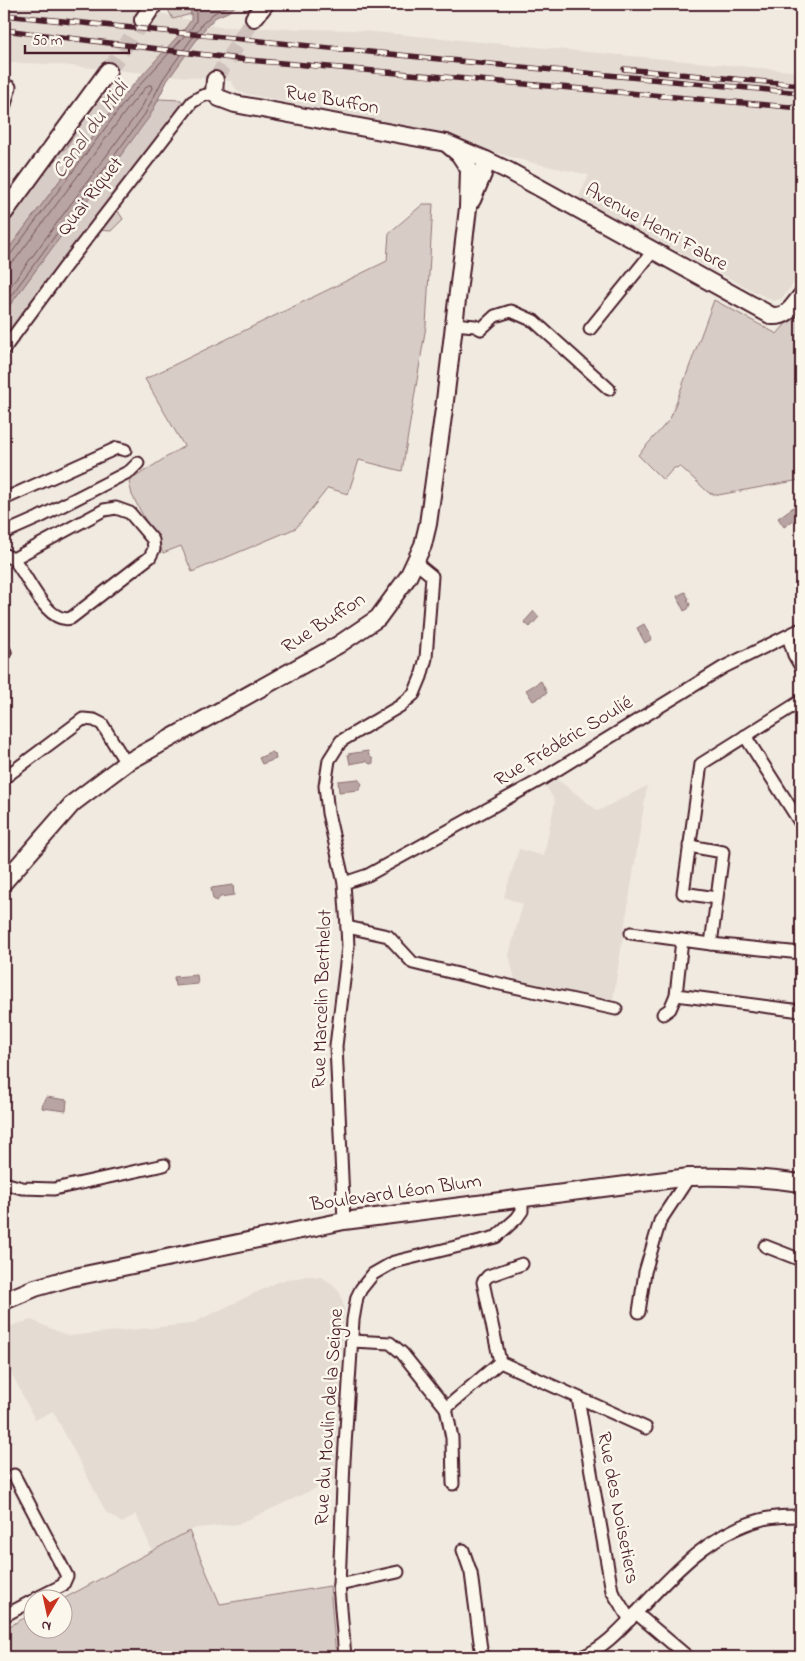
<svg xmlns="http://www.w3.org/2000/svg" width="805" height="1661" font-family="'Indie Flower',sans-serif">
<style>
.built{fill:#e4dbd2}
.green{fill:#d8ccc6;stroke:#917678}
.water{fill:#b8a4a2;stroke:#8c6f72}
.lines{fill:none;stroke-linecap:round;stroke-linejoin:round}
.shore{stroke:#76545b;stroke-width:1}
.secondary-tunnel{stroke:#cfc1bc;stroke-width:16;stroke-dasharray:16 8;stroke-linecap:butt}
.street-casing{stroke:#4a1f2b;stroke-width:15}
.secondary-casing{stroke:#4a1f2b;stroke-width:20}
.street{stroke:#fbf7ec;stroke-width:11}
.secondary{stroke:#fbf7ec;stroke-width:16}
.rail-casing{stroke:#4a1f2b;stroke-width:5.5}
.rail{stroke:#fbf7ec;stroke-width:4;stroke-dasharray:11;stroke-linecap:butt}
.labels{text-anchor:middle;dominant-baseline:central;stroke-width:5;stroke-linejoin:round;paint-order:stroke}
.street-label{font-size:20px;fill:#4a1f2b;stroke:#fbf7ec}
.water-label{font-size:21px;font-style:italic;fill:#704e55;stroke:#fbf7ec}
</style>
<rect width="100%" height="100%" fill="#f0eae0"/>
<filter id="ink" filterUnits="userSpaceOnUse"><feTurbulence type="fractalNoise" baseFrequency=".02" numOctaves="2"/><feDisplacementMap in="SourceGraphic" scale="10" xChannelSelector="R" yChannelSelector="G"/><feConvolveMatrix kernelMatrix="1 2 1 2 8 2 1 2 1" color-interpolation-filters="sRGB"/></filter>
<g filter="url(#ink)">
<g class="built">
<path d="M4 4H76L146 10 219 27 352 30 801 72V275L781 299 773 301 578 199 589 175 534 163 361 118 238 92 231 81 51 64 4 62Z"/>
<path d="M558 780 598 811 647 786 613 999 598 1000 515 979 509 955 523 904 504 897 519 849 544 856 555 801 546 786Z"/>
<path d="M307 1276 321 1277 331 1283 340 1293 344 1307 334 1480 238 1524 196 1528 152 1550 136 1514 122 1523 106 1512 53 1411 35 1420 4 1358V1328L31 1320 68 1336 191 1324 278 1282Z"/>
</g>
<g class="green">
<path d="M165 4H193L190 9 191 14 173 19Z"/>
<path d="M101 86C108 89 117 94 118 102L11 246 4 240V221L10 210 49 160 66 148 74 135 79 117Z"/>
<path d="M159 99 181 100 185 105 111 200 123 219 111 231 98 230 40 293 4 340V313L149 116Z"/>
<path d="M423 204H433L426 326 402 471 359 460 348 494 328 488 296 528 192 572 181 546 163 553 132 495 129 481 184 446 145 379 387 261 389 233Z"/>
<path d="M714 300 777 334 801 306V482L800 480 718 495 709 493 681 467 674 468 663 480 638 455 670 419Z"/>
<path d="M189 1531 220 1604 330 1586 336 1657H4V1629L32 1614V1628H62L63 1599Z"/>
</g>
<g class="water">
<path d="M191 4H238L228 12 216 17 206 27 167 81 150 116 4 313V255L123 96 187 26 191 20Z"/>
<path d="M795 506 801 515 784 527 778 518Z"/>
<path d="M685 592 689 599 687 600 690 604 688 609 684 611 677 596Z"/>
<path d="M534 611 539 617 530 627 524 622Z"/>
<path d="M644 624 652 639 645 643 637 628Z"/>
<path d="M541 681 547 693 533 701 526 690Z"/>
<path d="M368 751 369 756 373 759V763L370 764 366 761 350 764 348 754Z"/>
<path d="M272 752 275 754 276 759 262 764 259 758Z"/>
<path d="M358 779 362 784 359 790 339 792 338 781Z"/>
<path d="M233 885 234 895 220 897 217 901 213 899 211 888Z"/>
<path d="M197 975 198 984 175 986 174 977Z"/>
<path d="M46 1097 67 1100 66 1111 42 1108 43 1102 45 1101Z"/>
</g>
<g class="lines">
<g class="shore">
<path d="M4 258 10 255 127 99 191 29 196 21V4"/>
<path d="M4 264 10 263 15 260 132 103 148 85H151L152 88 140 110 4 295"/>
<path d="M4 305 145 114 163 79 202 24 214 13 232 4"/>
</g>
<g class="secondary-tunnel">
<path d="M108 71 143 20"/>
<path d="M215 80 254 18"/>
</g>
<g class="street-casing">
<g id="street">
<path d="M4 108 10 87"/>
<path d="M454 324 475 326 481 329 495 316 511 311 534 321 609 389"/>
<path d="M590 329 654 250"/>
<path d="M4 349 64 268 192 102 202 96 214 93"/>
<path d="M4 499 117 448 125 450"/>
<path d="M4 533 38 518 130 471 138 463"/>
<path d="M4 554C7 556 11 558 14 560 28 575 46 625 71 618L150 557 154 549 153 540 130 513 116 508 104 510 13 559"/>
<path d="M788 636 794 655 801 667"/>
<path d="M4 650 5 652 4 653"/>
<path d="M745 736 801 824"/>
<path d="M4 778 83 719 94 720 102 724 126 763"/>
<path d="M689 846 723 852 711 944"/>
<path d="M344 883 368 875 542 779 724 667 801 629"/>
<path d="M716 898 683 893 701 764 801 701"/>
<path d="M347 927 388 936 413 963 491 982 616 1009"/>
<path d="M631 933 711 944 801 953"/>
<path d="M676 995 801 1011"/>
<path d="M663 1014 670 1009 676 995 682 940"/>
<path d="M4 1183 22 1188 54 1189 164 1165"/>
<path d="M344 1221 336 1046 348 947 347 927 344 883 328 813 325 786 329 760 341 741 400 706 414 694 421 677 426 658 432 576 416 563"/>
<path d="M765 1246 801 1260"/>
<path d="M522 1264 488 1276 483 1282 500 1362 646 1428"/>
<path d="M639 1312 645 1272 660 1221 689 1177"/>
<path d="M352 1341 390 1343 402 1353 446 1408 452 1438 453 1484"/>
<path d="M578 1398 612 1591 630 1620"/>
<path d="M446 1408 500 1362"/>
<path d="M14 1475 67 1576 63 1585 37 1598"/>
<path d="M463 1550 471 1573 482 1657"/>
<path d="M339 1585 398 1572"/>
<path d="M636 1613 688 1657"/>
<path d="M4 1616 32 1601"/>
<path d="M345 1657 339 1585 344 1461 353 1320 357 1297 361 1289 373 1274 394 1262 496 1237 517 1218 522 1211V1198"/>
<path d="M581 1657C603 1649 621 1629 637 1612 672 1575 708 1534 760 1520 772 1516 788 1516 801 1516"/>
</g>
</g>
<g class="secondary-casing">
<g id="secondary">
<path d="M254 18 265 4"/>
<path d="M143 20 154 4"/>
<path d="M215 80 214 93 219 98 235 104 446 143 486 160 509 171 772 316C788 317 792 307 801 296"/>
<path d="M472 200 483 174 486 160"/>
<path d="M4 213 108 71"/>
<path d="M4 882 73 803 126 763 338 645 378 618 408 577 423 545 428 524 444 409 468 208 469 169 459 154 446 143"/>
<path d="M4 1301 35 1288 70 1278 344 1221 689 1177C728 1176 762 1177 801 1183"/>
</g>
</g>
<use href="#street" class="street"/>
<use href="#secondary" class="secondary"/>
<g class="rail-casing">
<g id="rail">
<path d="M4 15 479 63 801 93"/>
<path d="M4 30 247 60 801 108"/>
<path d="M624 69 801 85"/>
</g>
</g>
<use href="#rail" class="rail"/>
</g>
</g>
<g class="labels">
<g class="street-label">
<text transform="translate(332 101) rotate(10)">Rue Buffon</text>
<text transform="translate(91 197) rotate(-52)">Quai Riquet</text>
<text transform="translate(656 228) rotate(29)">Avenue Henri Fabre</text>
<text transform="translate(324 624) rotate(-33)">Rue Buffon</text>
<text transform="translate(564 742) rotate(-31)">Rue Frédéric Soulié</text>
<text transform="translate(323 999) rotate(-88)">Rue Marcelin Berthelot</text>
<text transform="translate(396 1194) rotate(-8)">Boulevard Léon Blum</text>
<text transform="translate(330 1417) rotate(-86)">Rue du Moulin de la Seigne</text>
<text transform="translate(617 1508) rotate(79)">Rue des Noisetiers</text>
</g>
<g class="water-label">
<text transform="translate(91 130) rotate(-54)">Canal du Midi</text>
</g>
</g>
<rect width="805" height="1661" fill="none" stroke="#fbf7ec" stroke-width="20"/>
<rect x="10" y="10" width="785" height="1641" fill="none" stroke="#4a1f2b" stroke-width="2" filter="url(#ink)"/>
<g transform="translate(48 1614) rotate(189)"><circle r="24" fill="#fbf7ec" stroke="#b4a19f"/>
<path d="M0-4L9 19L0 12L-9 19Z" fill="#c8321e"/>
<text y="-8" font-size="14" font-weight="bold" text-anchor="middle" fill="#4a1f2b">N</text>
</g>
<path d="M25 45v8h104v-8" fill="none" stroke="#4a1f2b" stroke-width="2.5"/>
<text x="32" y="45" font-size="15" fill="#4a1f2b" stroke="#fbf7ec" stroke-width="4" paint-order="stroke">50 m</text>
</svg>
